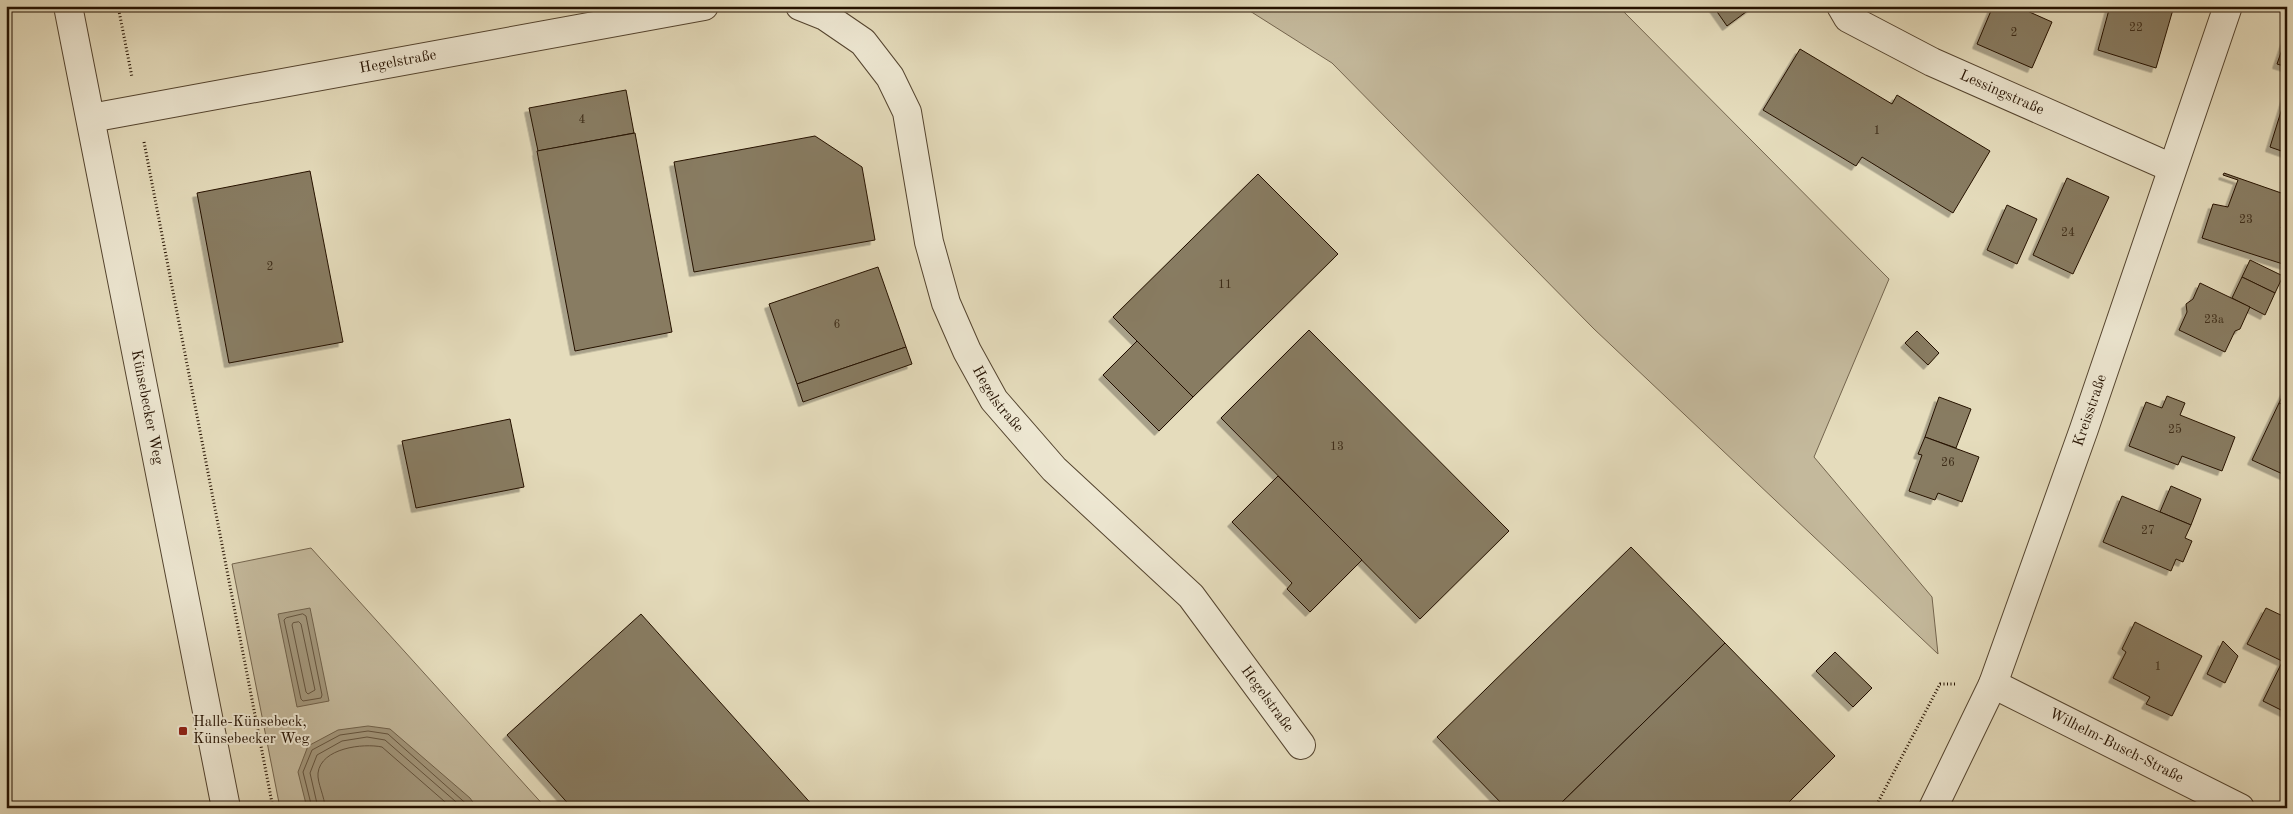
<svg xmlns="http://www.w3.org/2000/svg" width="2293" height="814" font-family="'Old Standard TT',serif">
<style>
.green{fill:#c4b99c;stroke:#74654e}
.water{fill:#a3977c;stroke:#70614a}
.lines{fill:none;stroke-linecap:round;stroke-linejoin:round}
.shore{stroke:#64543e;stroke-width:1}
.building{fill:#887b62;stroke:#241100;filter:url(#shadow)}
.minor-casing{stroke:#54442f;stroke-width:30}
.tertiary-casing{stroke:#54442f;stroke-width:30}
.path{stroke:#241100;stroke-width:3;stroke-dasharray:1 2.5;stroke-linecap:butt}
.minor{stroke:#eee8d3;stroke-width:28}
.tertiary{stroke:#eee8d3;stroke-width:28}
.poi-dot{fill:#8f2418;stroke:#eee8d3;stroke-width:2}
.labels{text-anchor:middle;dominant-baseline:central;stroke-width:4;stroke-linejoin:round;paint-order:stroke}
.number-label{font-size:12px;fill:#3d2c18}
.street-label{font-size:15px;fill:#241100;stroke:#eee8d3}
.poi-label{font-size:15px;fill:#241100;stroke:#eee8d3;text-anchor:start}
</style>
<defs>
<filter id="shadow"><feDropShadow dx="-4.5" dy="4.5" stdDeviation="0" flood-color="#0004"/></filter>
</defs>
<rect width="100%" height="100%" fill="#e5dcbc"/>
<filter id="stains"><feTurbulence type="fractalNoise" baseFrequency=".004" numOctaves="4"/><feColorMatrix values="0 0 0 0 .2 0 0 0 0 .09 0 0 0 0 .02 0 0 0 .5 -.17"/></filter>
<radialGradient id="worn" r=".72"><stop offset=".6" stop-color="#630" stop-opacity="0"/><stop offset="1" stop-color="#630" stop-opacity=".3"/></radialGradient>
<g class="green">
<path d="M1242 6H1618L1889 279 1814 457 1932 597 1938 654 1594 329 1332 63Z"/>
<path d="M311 548 546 808H280L232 564Z"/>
</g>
<g class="water">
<path d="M310 608 329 701 297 707 278 614Z"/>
<path d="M368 726 390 729 470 798 477 808H307L298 772 308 746 338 730Z"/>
</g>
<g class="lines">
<g class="shore">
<path d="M303 614 306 616 322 695 321 698 303 701 301 699 284 620 286 618Z"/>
<path d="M299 622 301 624 315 690 308 694 306 692 292 625 293 623Z"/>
<path d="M312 808 303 772 312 750 340 735 368 731 388 734 471 808"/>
<path d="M318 808 310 773 317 755 342 741 367 737 385 740 463 808"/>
<path d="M325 808C325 797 317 783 318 773 321 748 363 743 382 747L452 808"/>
</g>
</g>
<g class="building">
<path d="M1713 6H1754L1727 26Z"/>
<path d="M1993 6H2016L2052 22 2032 68 1977 44Z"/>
<path d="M2110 6H2174L2156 68 2098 50Z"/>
<path d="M2287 35V67L2277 64Z"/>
<path d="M1800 49 1892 104 1897 95 1990 151 1953 213 1862 157 1856 166 1763 110Z"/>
<path d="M626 90 634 133 538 151 529 108Z"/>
<path d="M2287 92V153L2270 147Z"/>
<path d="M635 133 672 332 575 351 537 151Z"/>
<path d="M815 136 862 167 875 240 694 272 674 162Z"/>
<path d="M310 171 343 342 229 363 197 193Z"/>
<path d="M2224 173 2287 195V212L2281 228 2287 229 2286 265 2202 238 2213 204 2228 207 2238 180 2223 175Z"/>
<path d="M1258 174 1338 254 1193 397 1113 317Z"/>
<path d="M2067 178 2109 197 2073 274 2033 255Z"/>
<path d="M2007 205 2037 219 2017 264 1987 250Z"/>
<path d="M2250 260 2283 276 2275 293 2242 277Z"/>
<path d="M878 267 906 347 797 384 769 304Z"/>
<path d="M2242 277 2275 293 2265 315 2232 298Z"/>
<path d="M2200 283 2250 307 2240 329 2235 331 2225 352 2179 330 2187 312 2186 304 2193 299Z"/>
<path d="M1309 330 1509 531 1420 619 1221 418Z"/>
<path d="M1917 331 1939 353 1928 365 1905 343Z"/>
<path d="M1137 341 1193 397 1159 431 1103 375Z"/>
<path d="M906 347 912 364 803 402 797 384Z"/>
<path d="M2287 387V406L2279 403Z"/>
<path d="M2167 396 2185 403 2180 415 2235 437 2222 471 2182 456 2178 465 2129 446 2146 402 2162 408Z"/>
<path d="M1939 397 1971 409 1956 448 1925 437Z"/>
<path d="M2279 403 2287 406V476L2252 460Z"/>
<path d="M510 419 524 487 416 508 402 441Z"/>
<path d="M1925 437 1979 457 1962 502 1938 493 1935 500 1909 491 1922 455 1918 454Z"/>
<path d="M1278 476 1362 560 1310 612 1287 589 1292 583 1232 522Z"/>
<path d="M2171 486 2201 499 2191 525 2160 512Z"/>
<path d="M2122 496 2191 525 2185 538 2192 541 2183 562 2176 559 2171 571 2103 542Z"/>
<path d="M1631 547 1725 643 1556 808H1506L1437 737Z"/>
<path d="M2266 608 2287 618V652L2282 661 2247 644Z"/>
<path d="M641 614 815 808H572L507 735Z"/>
<path d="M2135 622 2202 656 2172 716 2146 704 2150 697 2113 678 2126 652 2122 649Z"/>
<path d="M2223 641 2238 656 2225 683 2207 674Z"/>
<path d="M1725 643 1835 756 1783 808H1556Z"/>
<path d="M1835 652 1872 688 1853 707 1816 671Z"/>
<path d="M2287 652V713L2263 701Z"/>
</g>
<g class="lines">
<g class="minor-casing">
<g id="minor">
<path id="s1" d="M800 6 825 16 863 42 890 77 907 112 929 242 946 303 967 351 994 400 1054 469 1191 596 1301 745"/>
<path id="s2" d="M1841 6 1848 18 1932 62 2172 168"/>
<path id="s3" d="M91 118 704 6"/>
<path id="s4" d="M1993 684 2240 808"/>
<path id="s5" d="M1933 808 1993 684 2084 429 2228 6"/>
</g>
</g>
<g class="tertiary-casing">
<g id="tertiary">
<path id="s6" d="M68 6 226 808"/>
</g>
</g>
<g class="path">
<path d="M118 6 132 77"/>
<path d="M144 142 273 808"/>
<path d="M1875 808 1940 684H1955"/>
</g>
<use href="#minor" class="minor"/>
<use href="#tertiary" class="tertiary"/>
</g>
<rect class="poi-dot" x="178" y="726" width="10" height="10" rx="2.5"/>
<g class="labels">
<g class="number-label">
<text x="2136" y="28">22</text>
<text x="2014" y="33">2</text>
<text x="582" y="120">4</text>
<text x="1877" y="131">1</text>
<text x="2246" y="220">23</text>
<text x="2068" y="233">24</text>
<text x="270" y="267">2</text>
<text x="1225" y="285">11</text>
<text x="2214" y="320">23a</text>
<text x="837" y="325">6</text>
<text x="2175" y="430">25</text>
<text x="1337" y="447">13</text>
<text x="1948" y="463">26</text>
<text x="2148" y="531">27</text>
<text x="2158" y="667">1</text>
</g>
<g class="street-label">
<text stroke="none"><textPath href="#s3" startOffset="312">Hegelstraße</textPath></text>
<text stroke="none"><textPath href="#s2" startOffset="185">Lessingstraße</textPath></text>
<text stroke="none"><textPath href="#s1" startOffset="461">Hegelstraße</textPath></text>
<text stroke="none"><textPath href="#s6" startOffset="409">Künsebecker Weg</textPath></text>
<text stroke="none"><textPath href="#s5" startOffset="428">Kreisstraße</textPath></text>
<text stroke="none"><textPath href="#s1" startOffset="866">Hegelstraße</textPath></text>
<text stroke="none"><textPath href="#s4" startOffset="138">Wilhelm-Busch-Straße</textPath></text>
</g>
<g class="poi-label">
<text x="193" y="722">Halle-Künsebeck,<tspan x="193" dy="17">Künsebecker Weg</tspan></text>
</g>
</g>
<rect width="2293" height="814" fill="none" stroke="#e5dcbc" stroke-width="25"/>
<rect x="8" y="8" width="2278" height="799" fill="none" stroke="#241100" stroke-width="2.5"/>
<rect x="12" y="12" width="2268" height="789" fill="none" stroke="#241100"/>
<rect width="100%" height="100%" filter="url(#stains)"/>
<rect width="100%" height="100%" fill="url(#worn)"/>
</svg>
